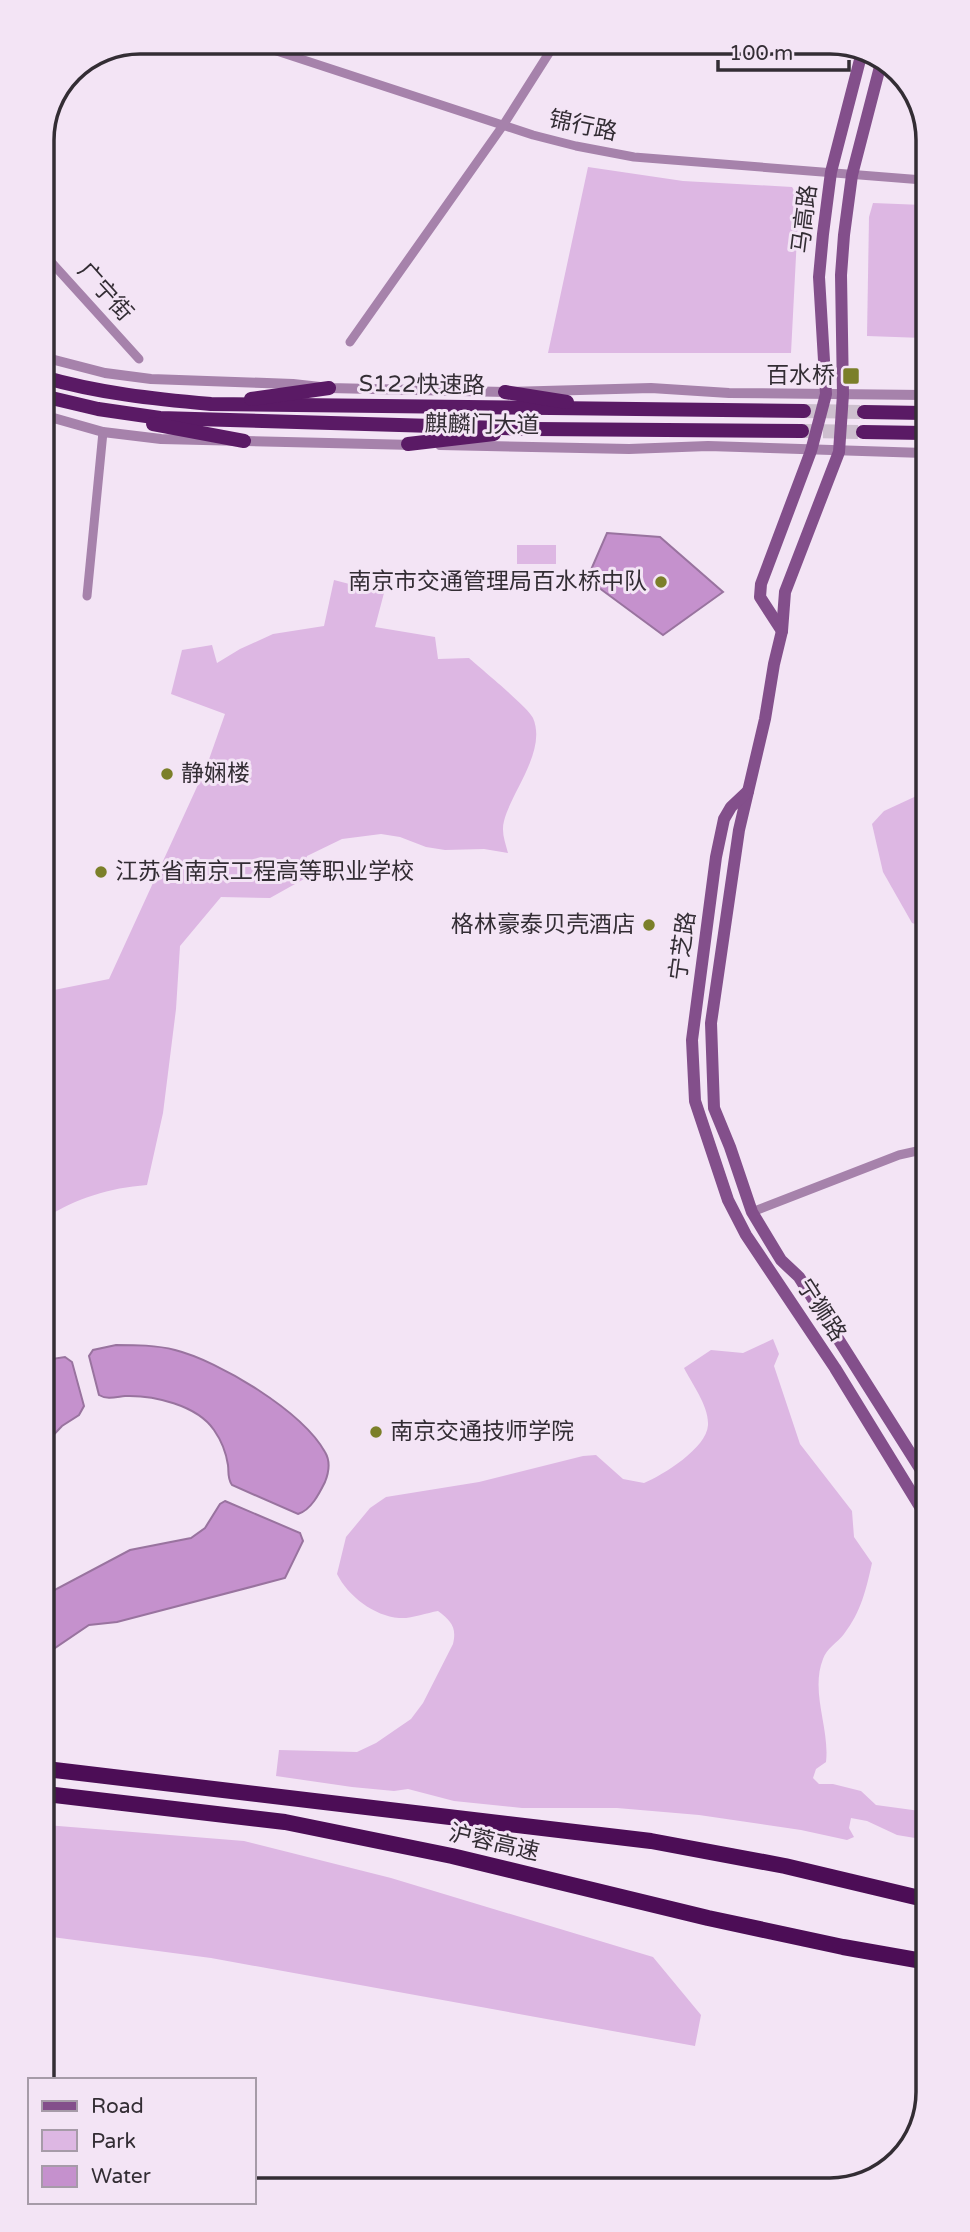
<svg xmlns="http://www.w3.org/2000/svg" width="970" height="2232" font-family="'Varela Round','Noto Sans SC',sans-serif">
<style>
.green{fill:#ddb7e3}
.water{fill:#c591cd;stroke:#99739f;stroke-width:2}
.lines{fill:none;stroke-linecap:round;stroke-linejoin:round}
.trunk-tunnel{stroke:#cdbfce;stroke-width:14;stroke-dasharray:14 7;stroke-linecap:butt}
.minor{stroke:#a682ab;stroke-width:9}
.tertiary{stroke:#a682ab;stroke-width:10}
.secondary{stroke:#834f8b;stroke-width:12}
.trunk{stroke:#5a1a65;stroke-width:14}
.motorway{stroke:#4c0d56;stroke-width:16}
.poi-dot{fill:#7b7f29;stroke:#f3e4f5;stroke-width:2.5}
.labels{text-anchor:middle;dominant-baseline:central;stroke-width:6;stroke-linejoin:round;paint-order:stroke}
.street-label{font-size:23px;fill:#332d34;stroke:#f3e4f5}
.poi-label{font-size:23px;fill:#332d34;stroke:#f3e4f5;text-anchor:end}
.rim{fill:none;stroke:#332d34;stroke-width:3.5}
</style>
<rect width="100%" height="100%" fill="#f3e4f5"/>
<g class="green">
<path d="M588 167 683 181 792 187 799 198 791 353H548Z"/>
<path d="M873 203 923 205V338L867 336 869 217Z"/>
<rect x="517" y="545" width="39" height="19"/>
<path d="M334 580 384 593 375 627 435 637 438 659 469 658C480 668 529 708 533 718 547 751 512 790 504 821 501 832 505 842 508 853L484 849 445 850 426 847 400 837 381 834 342 839 307 856 304 879 270 898 221 897 180 946 176 1009 163 1113 147 1185C109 1188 77 1198 45 1218L44 992 109 979 207 765 225 714 171 694 182 650 212 645 217 663 240 649 273 634 324 626Z"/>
<path d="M925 792V927L912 923 883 872 872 824 884 811Z"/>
<path d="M773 1339 779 1354 774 1366 800 1444 852 1511 854 1537 872 1563C866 1590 861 1612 844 1634 838 1642 826 1649 823 1659 810 1692 830 1728 826 1762L816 1769 813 1778 819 1784H833L861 1791 876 1805 920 1811 927 1825V1840L897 1835 867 1821 851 1818 849 1828 854 1837 847 1840 801 1830 699 1815 617 1808H522L454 1801 408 1789 394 1791 352 1787 276 1776 279 1750 357 1752 376 1743 411 1719 423 1703 453 1644C457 1627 451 1621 438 1611 426 1613 411 1619 399 1618 374 1616 348 1596 337 1574L346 1537 370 1508 386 1497 479 1482 583 1456 596 1455 623 1479 644 1483C663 1475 707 1448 708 1425 709 1406 692 1384 684 1368L711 1350 743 1353Z"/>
<path d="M46 1825 244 1841 391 1878 653 1957 701 2015 695 2046 211 1958 52 1937 47 1947Z"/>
</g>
<g class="water">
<path d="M607 533 660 537 723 592 663 635 587 579Z"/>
<path d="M116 1345C136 1345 156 1345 175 1350 219 1361 302 1411 325 1452 331 1462 329 1472 325 1482 319 1494 311 1510 298 1514L232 1485C227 1478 229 1472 228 1465 226 1452 221 1440 214 1430 197 1405 153 1395 125 1396 116 1397 107 1400 99 1395L89 1356 93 1350Z"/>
<path d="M65 1357 72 1362 84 1406 79 1415 62 1426 45 1444V1360Z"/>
<path d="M225 1501 300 1533 303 1541 285 1578 117 1622 89 1625 46 1654V1591L51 1592 130 1550 191 1538 205 1528 220 1504Z"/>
</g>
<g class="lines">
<g class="trunk-tunnel">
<path d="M804 411 864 412"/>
<path d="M802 431 863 432"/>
</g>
<g class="minor">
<path d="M249 42 533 135 576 146 634 157 923 180"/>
<path d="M42 252 139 359"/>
<path d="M350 342 504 124 556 42"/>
<path d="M87 596 103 432"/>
<path d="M752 1212 899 1155 926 1149"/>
</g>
<g class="tertiary">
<path d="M43 357 105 373 151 379 293 384 329 388 505 392 651 388 729 393 924 395"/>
<path d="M43 415 103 432 161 439 414 445"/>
<path d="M440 445 629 449 708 446 924 453"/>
</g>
<g class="secondary">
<path d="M882 59 852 175 844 235 841 275 843 394 839 452 785 592 782 631 774 664 765 719 739 830 711 1023 714 1108 730 1147 752 1212 781 1260 799 1277 926 1478"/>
<path d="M782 631 760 597 761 584 811 451 826 394 819 277 823 234 831 172 862 52"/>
<path d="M748 791 731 807 724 819 716 857 692 1040 695 1101 728 1200 746 1235 835 1368 927 1518"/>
</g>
<g class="trunk">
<path d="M43 377C98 393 154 399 211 404L804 411"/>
<path d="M505 392 567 402"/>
<path d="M43 396 98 409 160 418 535 429 802 431"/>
<path d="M251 399 329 388"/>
<path d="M864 412 924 413"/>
<path d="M153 424 244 441"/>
<path d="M863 432 924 433"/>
<path d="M408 444 494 434"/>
</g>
<g class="motorway">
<path d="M46 1769 651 1841 785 1866 928 1900"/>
<path d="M46 1794 285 1822 452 1856 708 1918 843 1947 928 1962"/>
</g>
</g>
<g class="poi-dot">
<rect x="842" y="367" width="18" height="18" rx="3.5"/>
<circle cx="661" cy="582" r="7"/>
<circle cx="167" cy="774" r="7"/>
<circle cx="101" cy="872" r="7"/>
<circle cx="649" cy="925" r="7"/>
<circle cx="376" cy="1432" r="7"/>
</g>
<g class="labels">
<g class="street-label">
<text transform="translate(583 126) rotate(12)">锦行路</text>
<text transform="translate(805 219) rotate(-83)">马高路</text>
<text transform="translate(105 292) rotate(48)">广宁街</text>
<text transform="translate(422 385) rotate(1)">S122快速路</text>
<text transform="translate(482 425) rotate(1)">麒麟门大道</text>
<text transform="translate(683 946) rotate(-82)">宁芝路</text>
<text transform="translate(821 1310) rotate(57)">宁狮路</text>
<text transform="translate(494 1843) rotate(13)">沪蓉高速</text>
</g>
<g class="poi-label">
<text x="835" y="376">百水桥</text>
<text x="647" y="582">南京市交通管理局百水桥中队</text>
<text x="181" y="774" text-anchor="start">静娴楼</text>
<text x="115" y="872" text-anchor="start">江苏省南京工程高等职业学校</text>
<text x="635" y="925">格林豪泰贝壳酒店</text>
<text x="390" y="1432" text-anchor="start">南京交通技师学院</text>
</g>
</g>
<path d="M0 0H970V2232H0ZM140 54H830A86 86 0 0 1 916 140V2092A86 86 0 0 1 830 2178H140A86 86 0 0 1 54 2092V140A86 86 0 0 1 140 54Z" fill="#f3e4f5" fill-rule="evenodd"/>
<path class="rim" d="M140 54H830A86 86 0 0 1 916 140V2092A86 86 0 0 1 830 2178H140A86 86 0 0 1 54 2092V140A86 86 0 0 1 140 54Z"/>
<rect x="28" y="2078" width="228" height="126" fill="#f3e4f5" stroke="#a69ba8" stroke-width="2"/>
<rect x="42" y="2101" width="35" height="10" fill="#834f8b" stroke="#a69ba8" stroke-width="2"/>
<text x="91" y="2113" font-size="21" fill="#332d34">Road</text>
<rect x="42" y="2130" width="35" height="21" fill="#ddb7e3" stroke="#a69ba8" stroke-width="2"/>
<text x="91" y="2148" font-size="21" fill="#332d34">Park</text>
<rect x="42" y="2166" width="35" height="21" fill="#c591cd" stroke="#a69ba8" stroke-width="2"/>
<text x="91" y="2183" font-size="21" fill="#332d34">Water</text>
<path d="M718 60v10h131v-10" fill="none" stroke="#332d34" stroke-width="3.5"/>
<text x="729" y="60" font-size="21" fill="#332d34" stroke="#f3e4f5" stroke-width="5" paint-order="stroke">100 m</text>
</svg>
